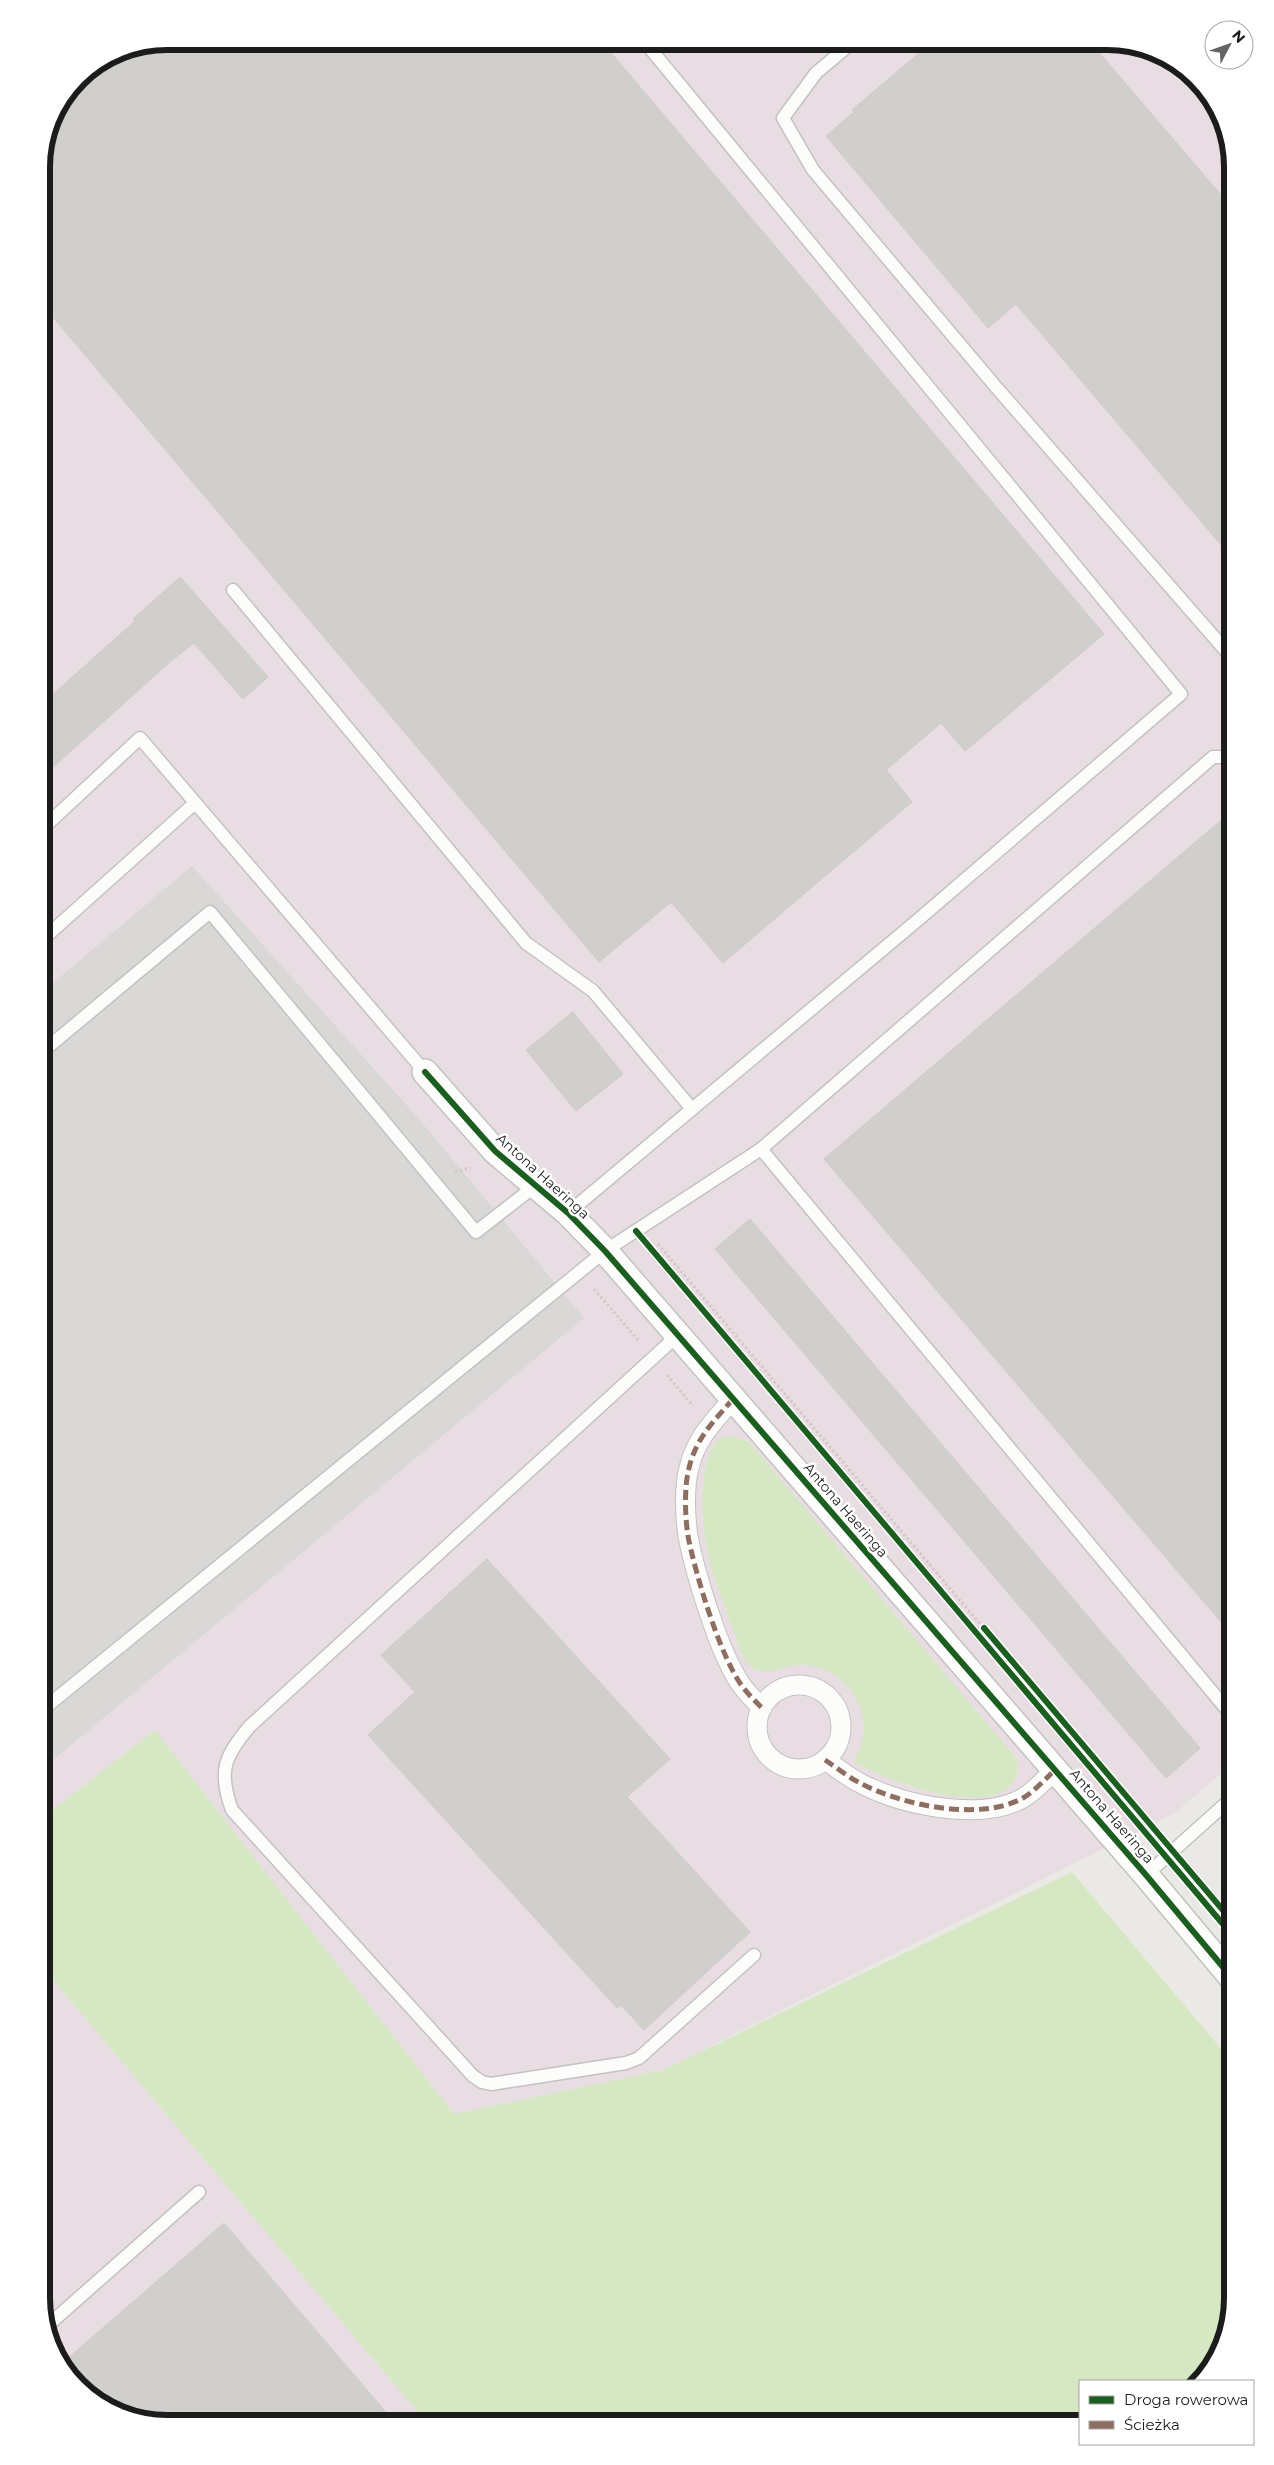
<svg xmlns="http://www.w3.org/2000/svg" width="1274" height="2465" font-family="Montserrat,sans-serif">
<style>
.industrial{fill:#e9dde4}
.religious{fill:#d9d8d6}
.grass{fill:#d6e8c3}
.building{fill:#d1cfcc;stroke:#cecac6}
.lines{fill:none;stroke-linecap:round;stroke-linejoin:round}
.service-casing{stroke:#c3c2c1;stroke-width:15}
.pedestrian-casing{stroke:#c3c2c1;stroke-width:21}
.minor-casing{stroke:#c3c2c1;stroke-width:28}
.path{stroke:#d6c8c4;stroke-width:3;stroke-dasharray:2.5 2.5;stroke-linecap:butt}
.service{stroke:#fcfcfb;stroke-width:12}
.pedestrian{stroke:#fcfcfb;stroke-width:19}
.minor{stroke:#fcfcfb;stroke-width:25}
.quiet{stroke:#8d6e63;stroke-width:5;stroke-dasharray:10 5;stroke-linecap:butt}
.cycleway-casing{stroke:#fff;stroke-width:9}
.cycleway{stroke:#1b5e20;stroke-width:6}
.labels{text-anchor:middle;dominant-baseline:central;stroke-width:5;stroke-linejoin:round;paint-order:stroke}
.street-label{font-size:14px;fill:#1c1c1c;stroke:#fff}
.rim{fill:none;stroke:#1c1c1c;stroke-width:6}
</style>
<rect width="100%" height="100%" fill="#ebe9e5"/>
<g class="industrial">
<path d="M167 41 1115 42 1183 67 1223 119 1233 167V1763L1175 1813 663 2070 454 2114 155 1730 41 1819 42 159 51 119 78 78 119 51Z"/>
<path d="M41 1966 428 2424 159 2423 97 2402 51 2346 41 2298Z"/>
</g>
<path class="religious" d="M192 866 419 1119 584 1318 41 1770V993Z"/>
<g class="grass">
<path d="M731 1436 748 1441 754 1448 1013 1754C1019 1762 1019 1770 1015 1779 993 1822 884 1780 854 1762 859 1751 864 1738 864 1726 862 1694 837 1668 806 1665 786 1662 765 1681 749 1665 739 1655 736 1636 731 1624 724 1604 715 1583 710 1563 702 1533 695 1460 720 1438Z"/>
<path d="M155 1730 454 2114 663 2070 1072 1872 1233 2063V2298L1212 2367 1195 2381H1080V2424H428L41 1966V1819Z"/>
</g>
<g class="building">
<path d="M167 41H601L1104 634 965 751 941 723 886 770 912 802 723 963 671 902 599 962 41 303 42 159 51 119 78 78 119 51Z"/>
<path d="M933 41 1090 42 1233 209V559L1016 304 988 328 826 136 854 112 852 110Z"/>
<path d="M180 577 268 677 243 699 194 643 171 661 41 778V705L135 621 133 619Z"/>
<path d="M1233 810V1636L824 1159Z"/>
<path d="M573 1012 623 1074 576 1111 526 1050Z"/>
<path d="M750 1219 1200 1748 1166 1778 715 1249Z"/>
<path d="M487 1559 670 1759 627 1797 750 1932 644 2030 621 2005 617 2008 368 1735 415 1692 381 1655Z"/>
<path d="M224 2223 396 2424H159L107 2406 67 2359Z"/>
</g>
<g class="lines">
<g class="service-casing">
<g id="service">
<path d="M854 41 816 73 783 118 813 170 996 387 1233 659"/>
<path d="M233 590 526 943 593 991 692 1109"/>
<path d="M41 830 140 738 425 1072"/>
<path d="M41 941 195 803"/>
<path d="M41 1053 210 912 476 1232 535 1186"/>
<path d="M761 1149 1233 1717"/>
<path d="M568 1213 919 919 1181 694 644 41"/>
<path d="M678 1335 250 1726C224 1756 218 1772 232 1810L473 2076 482 2082 491 2084 626 2063 639 2058 754 1955"/>
<path d="M41 1711 605 1251 761 1149 1213 757H1233"/>
<path d="M1146 1875 1233 1797"/>
<path d="M47 2326 199 2192"/>
</g>
</g>
<g class="pedestrian-casing">
<g id="pedestrian">
<path d="M733 1399C714 1421 696 1438 689 1468 684 1487 685 1516 688 1536 695 1573 720 1656 742 1686 748 1694 755 1701 762 1708"/>
<circle cx="799" cy="1727" r="42"/>
<path d="M825 1760C836 1767 848 1777 860 1783 901 1805 980 1822 1023 1798 1035 1791 1045 1779 1055 1770"/>
</g>
</g>
<g class="minor-casing">
<path id="minor" d="M425 1072 495 1151 568 1213 605 1251 1146 1875 1233 1979"/>
</g>
<g class="path">
<path d="M455 1172 471 1168"/>
<path d="M658 1244 1158 1834"/>
<path d="M594 1289 639 1341"/>
<path d="M667 1375 693 1406"/>
<path d="M1187 1867 1233 1922"/>
</g>
<use href="#service" class="service"/>
<use href="#pedestrian" class="pedestrian"/>
<use href="#minor" class="minor"/>
<g class="quiet">
<path d="M733 1399C714 1421 696 1438 689 1468 684 1487 685 1516 688 1536 695 1573 720 1656 742 1686 748 1694 755 1701 762 1708"/>
<path d="M825 1760C836 1767 848 1777 860 1783 901 1805 980 1822 1023 1798 1035 1791 1045 1779 1055 1770"/>
</g>
<g class="cycleway-casing">
<g id="cycleway">
<path d="M425 1072 495 1151 568 1213 605 1251 1146 1875 1233 1979"/>
<path d="M636 1231 1233 1936"/>
<path d="M984 1628 1233 1922"/>
</g>
</g>
<use href="#cycleway" class="cycleway"/>
</g>
<g class="labels">
<g class="street-label">
<text transform="translate(543 1176) rotate(42)">Antona Haeringa</text>
<text transform="translate(846 1510) rotate(49)">Antona Haeringa</text>
<text transform="translate(1112 1816) rotate(49)">Antona Haeringa</text>
</g>
</g>
<path d="M0 0H1274V2465H0ZM167 50H1107A117 117 0 0 1 1224 167V2298A117 117 0 0 1 1107 2415H167A117 117 0 0 1 50 2298V167A117 117 0 0 1 167 50Z" fill="#fff" fill-rule="evenodd"/>
<path class="rim" d="M167 50H1107A117 117 0 0 1 1224 167V2298A117 117 0 0 1 1107 2415H167A117 117 0 0 1 50 2298V167A117 117 0 0 1 167 50Z"/>
<rect x="1079" y="2380" width="175" height="65" fill="#ffffff" stroke="#a4a4a4"/>
<rect x="1089" y="2396" width="25" height="8" fill="#1b5e20" stroke="#a4a4a4"/>
<text x="1124" y="2405" font-size="15" fill="#1c1c1c">Droga rowerowa</text>
<rect x="1089" y="2421" width="25" height="8" fill="#8d6e63" stroke="#a4a4a4"/>
<text x="1124" y="2430" font-size="15" fill="#1c1c1c">Ścieżka</text>
<g transform="translate(1229 45) rotate(49)"><circle r="24" fill="#ffffff" stroke="#a4a4a4"/>
<path d="M0-4L9 19L0 12L-9 19Z" fill="#646462"/>
<text y="-8" font-size="14" font-weight="bold" text-anchor="middle" fill="#1c1c1c">N</text>
</g>
</svg>
